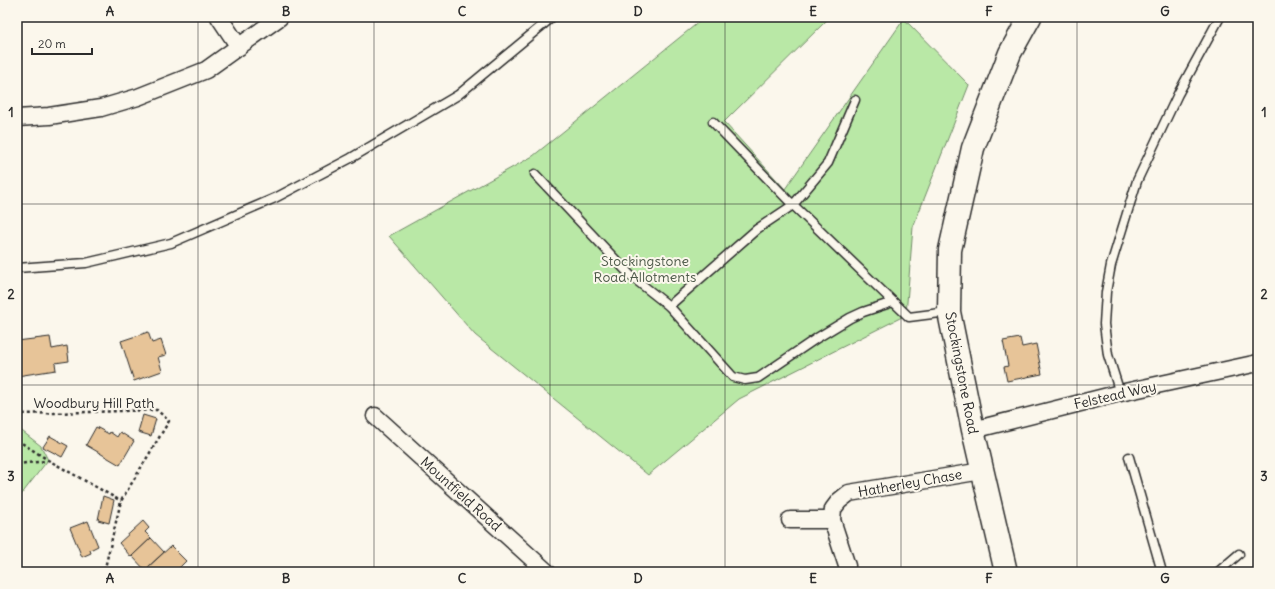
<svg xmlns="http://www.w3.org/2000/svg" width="1275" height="589" font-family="Delius,sans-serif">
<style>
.green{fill:#b9e8a6;stroke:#728a68}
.building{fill:#e7c498;stroke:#2b2b2b}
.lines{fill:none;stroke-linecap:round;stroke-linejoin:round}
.service-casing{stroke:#2b2b2b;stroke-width:11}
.minor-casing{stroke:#2b2b2b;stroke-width:19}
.primary-casing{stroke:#2b2b2b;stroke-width:25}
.path{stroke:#2b2b2b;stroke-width:2.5;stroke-dasharray:3 3;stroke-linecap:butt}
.service{stroke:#fbf7ec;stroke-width:8}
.minor{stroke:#fbf7ec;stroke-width:16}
.primary{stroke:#fbf7ec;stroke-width:22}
.grid{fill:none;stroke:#2b2b2b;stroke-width:1;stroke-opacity:0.55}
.labels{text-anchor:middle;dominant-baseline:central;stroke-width:4;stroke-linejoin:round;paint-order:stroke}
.park-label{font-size:14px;fill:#4e5a4a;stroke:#fbf7ec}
.street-label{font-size:14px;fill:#2b2b2b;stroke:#fbf7ec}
.neatline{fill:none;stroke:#2b2b2b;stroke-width:1.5}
.grid-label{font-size:13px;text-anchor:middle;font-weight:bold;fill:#2b2b2b}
</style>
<rect width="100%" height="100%" fill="#fbf7ec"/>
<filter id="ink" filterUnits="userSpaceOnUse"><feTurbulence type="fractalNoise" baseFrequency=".025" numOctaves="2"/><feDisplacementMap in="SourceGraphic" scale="8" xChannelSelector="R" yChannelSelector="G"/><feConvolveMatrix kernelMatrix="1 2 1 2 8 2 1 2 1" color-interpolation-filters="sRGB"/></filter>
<g filter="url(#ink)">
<g class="green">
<path d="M705 17H830L724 122 785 189 904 19 969 85 913 227 906 315 739 399 648 475 475 335 389 236 533 156Z"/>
<path d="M17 413 20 414 18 428 41 446 48 460 17 500Z"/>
</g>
<g class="building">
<path d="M148 332 152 343 161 340 166 355 158 357 162 371 134 381 121 341Z"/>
<path d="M50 337 52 349 67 346 69 361 55 363 56 370 17 376V341Z"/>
<path d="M1020 338 1022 347 1036 344 1042 374 1007 381 1004 367 1008 366 1003 341Z"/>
<path d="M143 415 156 419 151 436 138 432Z"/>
<path d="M96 427 109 434 110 432 117 437 120 432 134 441 120 465 86 445Z"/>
<path d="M50 436 68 446 62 457 43 447Z"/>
<path d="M103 496 114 500 109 523 98 520Z"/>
<path d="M88 521 98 546 90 550 91 553 82 557 70 528Z"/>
<path d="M143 521 149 528 145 532 151 538 131 557 119 543Z"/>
<path d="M151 538 164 552 145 570 132 556Z"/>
<path d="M171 546 186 561 175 572H145V570Z"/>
</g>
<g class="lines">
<g class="service-casing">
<g id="service">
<path d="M713 122 789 201 909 317 948 312"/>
<path d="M535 174 631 276 669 306 733 377 745 380 758 378 817 338 850 318 863 312 893 302"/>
<path d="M17 268 86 263 171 243 275 198 351 158 458 95 550 19"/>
<path d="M669 306 757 229 793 205 828 163 855 100"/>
<path d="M1120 393 1108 355 1104 324 1106 292 1111 265 1137 181 1178 94 1220 17"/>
<path d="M1129 457 1162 572"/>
<path d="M1218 572 1239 554"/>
</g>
</g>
<g class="minor-casing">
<g id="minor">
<path d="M219 17 239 47"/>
<path d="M17 118 49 116 101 108 138 97 206 70 280 17"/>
<path d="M375 416 547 572"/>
<path d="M973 430 1120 393 1258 363"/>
<path d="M790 520H832"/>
<path d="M847 566 832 520 833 509 839 501 849 493 982 471"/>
</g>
</g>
<g class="primary-casing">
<path id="primary" d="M1006 572 973 430 949 312 950 250 973 148 1010 53 1030 17"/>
</g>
<g class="path">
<path d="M17 413 20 414 157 410 169 421 121 501 104 572"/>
<path d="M17 440 48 460 121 501"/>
<path d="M17 464 47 461"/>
</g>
<use href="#service" class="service"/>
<use href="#minor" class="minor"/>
<use href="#primary" class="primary"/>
</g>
</g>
<path class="grid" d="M198 17V572M374 17V572M550 17V572M725 17V572M901 17V572M1077 17V572M17 204H1258M17 385H1258"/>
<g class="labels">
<g class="park-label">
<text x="645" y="261">Stockingstone<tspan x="645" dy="16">Road Allotments</tspan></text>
</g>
<g class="street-label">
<text transform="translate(962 373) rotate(79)">Stockingstone Road</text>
<text transform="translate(1115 395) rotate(-13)">Felstead Way</text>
<text x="94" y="403">Woodbury Hill Path</text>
<text transform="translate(910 483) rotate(-10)">Hatherley Chase</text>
<text transform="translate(461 494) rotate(42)">Mountfield Road</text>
</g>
</g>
<rect width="1275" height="589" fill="none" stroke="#fbf7ec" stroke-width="44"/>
<path d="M32 48v6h60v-6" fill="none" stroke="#2b2b2b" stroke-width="2"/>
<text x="38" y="48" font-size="12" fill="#2b2b2b" stroke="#fbf7ec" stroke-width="3" paint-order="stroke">20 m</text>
<rect x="22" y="22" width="1231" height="545" class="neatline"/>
<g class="grid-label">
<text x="110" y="16">A</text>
<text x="286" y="16">B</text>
<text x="462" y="16">C</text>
<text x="638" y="16">D</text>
<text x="813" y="16">E</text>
<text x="989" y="16">F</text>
<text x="1165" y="16">G</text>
<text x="11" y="117">1</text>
<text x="1264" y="117">1</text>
<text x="11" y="299">2</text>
<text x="1264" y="299">2</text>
<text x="11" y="481">3</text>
<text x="1264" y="481">3</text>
<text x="110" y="583">A</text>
<text x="286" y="583">B</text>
<text x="462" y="583">C</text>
<text x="638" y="583">D</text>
<text x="813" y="583">E</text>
<text x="989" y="583">F</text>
<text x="1165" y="583">G</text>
</g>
</svg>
